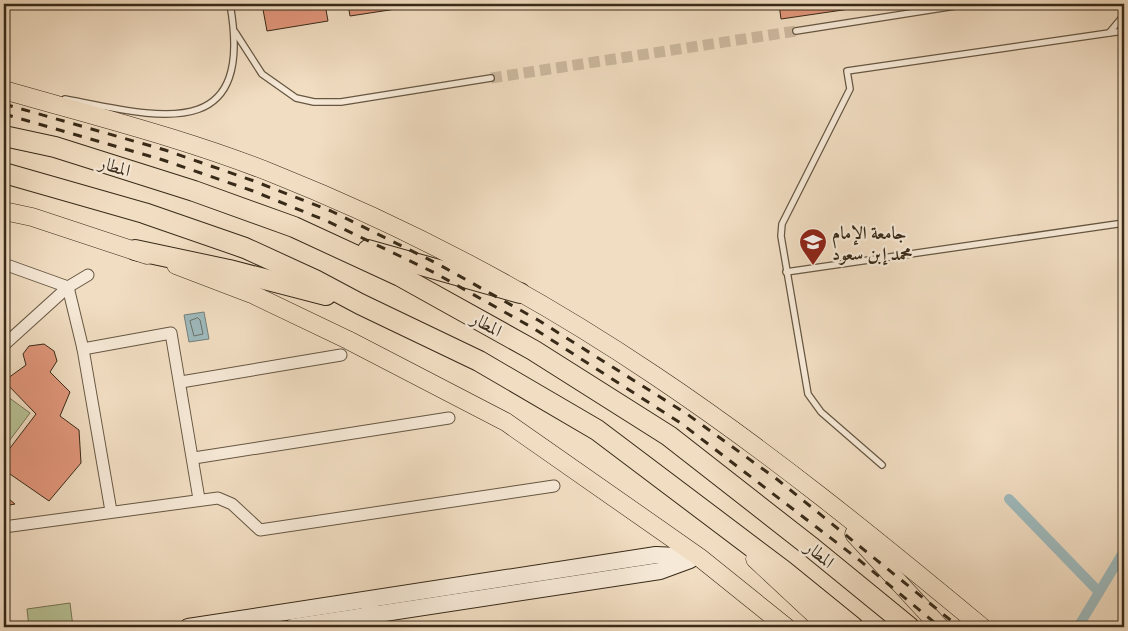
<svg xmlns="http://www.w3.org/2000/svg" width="1128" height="631" font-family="'EB Garamond',Amiri,serif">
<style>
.green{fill:#b7c296;stroke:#787657}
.water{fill:#9ebabd;stroke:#75807b}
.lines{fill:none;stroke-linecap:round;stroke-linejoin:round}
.shore{stroke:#6b726a;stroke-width:1}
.canal{stroke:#9ebabd;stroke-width:10}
.building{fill:#e1967b;stroke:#382a18}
.street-tunnel{stroke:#ccb9a0;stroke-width:11;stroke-dasharray:11 5.5;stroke-linecap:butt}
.lane-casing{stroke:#665742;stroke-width:8}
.street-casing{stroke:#665742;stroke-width:13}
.secondary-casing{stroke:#382a18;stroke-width:18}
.primary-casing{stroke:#382a18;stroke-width:19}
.highway-casing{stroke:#382a18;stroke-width:22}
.lane{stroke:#f6e9d7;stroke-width:5.5}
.street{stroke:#f6e9d7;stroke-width:11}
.secondary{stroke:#f6e9d7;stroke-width:16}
.primary{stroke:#f1ddc2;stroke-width:18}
.highway{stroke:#f1ddc2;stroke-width:20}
.rail{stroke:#382a18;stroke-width:3;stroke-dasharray:9 9;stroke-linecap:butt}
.labels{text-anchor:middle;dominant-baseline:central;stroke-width:4.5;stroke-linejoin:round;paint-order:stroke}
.street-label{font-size:18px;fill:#382a18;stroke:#f6e9d7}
.poi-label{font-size:18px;font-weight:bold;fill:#382a18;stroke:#f6e9d7;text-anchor:start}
</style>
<rect width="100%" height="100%" fill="#f1ddc2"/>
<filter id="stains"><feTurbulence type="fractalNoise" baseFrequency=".004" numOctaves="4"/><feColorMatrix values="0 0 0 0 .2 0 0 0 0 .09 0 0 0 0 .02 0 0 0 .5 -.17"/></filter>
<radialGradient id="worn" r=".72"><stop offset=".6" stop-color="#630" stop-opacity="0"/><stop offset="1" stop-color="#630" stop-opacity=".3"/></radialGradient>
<g class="green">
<path d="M4 394 30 413 4 448Z"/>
<path d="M70 603 73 627H29L27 609Z"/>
</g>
<path class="water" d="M204 312 209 339 189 342 184 315Z"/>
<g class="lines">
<path class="shore" d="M198 318 200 320 203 334 194 336 190 321Z"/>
<g class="canal">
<path d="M1009 499 1099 592"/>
<path d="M1078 627 1124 551"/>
</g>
</g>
<g class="building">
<path d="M262 4H325L328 21 267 31Z"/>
<path d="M348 4H429L350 16Z"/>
<path d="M779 4H884L781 19Z"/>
<path d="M44 344 54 351 57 361 50 372 70 392 60 416 79 430 81 463 49 501 7 472 4 476V456L36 414 4 381 26 365 23 354 29 346Z"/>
<path d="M4 495 15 504 4 506Z"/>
</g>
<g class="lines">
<path class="street-tunnel" d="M491 78 796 31"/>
<g class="lane-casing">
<g id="lane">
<path d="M796 31 968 4"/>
<path d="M235 32 262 74 296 98 314 102H341L491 78"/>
<path d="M1109 33 1124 31"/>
<path d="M65 99C159 117 255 145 230 4"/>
<path d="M786 272 1124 223"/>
<path d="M882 465 821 412 808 394 781 236 782 224 850 89 847 71 1109 33 1124 15"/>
</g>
</g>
<g class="street-casing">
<g id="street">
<path d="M4 264 68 287 83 349 111 511"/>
<path d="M4 345 68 287 88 275"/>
<path d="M83 349 171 333 199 499"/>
<path d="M181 382 341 355"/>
<path d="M194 458 449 418"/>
<path d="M4 527 218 498 232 504 260 530 554 486"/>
<path d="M373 610 381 627"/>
<path d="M365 627 367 609"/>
</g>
</g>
<g class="secondary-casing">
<g id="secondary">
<path d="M188 627 656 555 699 557"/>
<path d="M293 627 660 571 690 560"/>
</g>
</g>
<g class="primary-casing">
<g id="primary">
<path d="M4 90C94 116 187 139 274 174 407 227 535 295 654 375 768 451 876 539 982 627"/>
<path d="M4 211 32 217 147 255"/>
<path d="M176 265 252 294 348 340 506 422 699 557 786 627"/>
<path d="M854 534 940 627"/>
<path d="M755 559 828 627"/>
</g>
</g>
<g class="highway-casing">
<g id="highway">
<path d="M4 136 55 147 194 191 294 227 400 276 533 350 669 436 811 547 909 627"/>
<path d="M4 173 144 213 245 248 315 280 360 304 479 361 597 430 784 571 853 627"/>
<path d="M135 250 229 270 326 295"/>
<path d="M368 250 520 293"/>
</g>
</g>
<use href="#lane" class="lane"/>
<use href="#street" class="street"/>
<use href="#secondary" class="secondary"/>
<use href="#primary" class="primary"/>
<use href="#highway" class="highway"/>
<g class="rail">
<path d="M4 104 165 150 254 181 331 211 438 264 538 320 687 414 778 480 959 627"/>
<path d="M4 114 163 160 253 191 327 221 435 273 533 328 682 424 858 559 940 627"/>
</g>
</g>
<defs>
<g id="university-pin" transform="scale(1.4375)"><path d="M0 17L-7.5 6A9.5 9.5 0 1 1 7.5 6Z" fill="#8f2418" stroke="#f6e9d7"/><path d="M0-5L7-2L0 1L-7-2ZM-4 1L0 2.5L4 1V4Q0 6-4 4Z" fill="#fff"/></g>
</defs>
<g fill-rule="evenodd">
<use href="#university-pin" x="813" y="242"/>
</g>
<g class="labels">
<g class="street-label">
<text transform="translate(115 166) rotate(17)">المطار</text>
<text transform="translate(487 324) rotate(29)">المطار</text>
<text transform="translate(820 554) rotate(39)">المطار</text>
</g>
<g class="poi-label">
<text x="832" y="232">جامعة الإمام<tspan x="832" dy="21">محمد إبن سعود</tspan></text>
</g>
</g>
<rect width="1128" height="631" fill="none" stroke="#f1ddc2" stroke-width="20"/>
<rect x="5" y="5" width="1118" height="621" fill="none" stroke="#382a18" stroke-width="2.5"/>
<rect x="10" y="10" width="1108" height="611" fill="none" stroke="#382a18"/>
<rect width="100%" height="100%" filter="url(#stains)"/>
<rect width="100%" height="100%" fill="url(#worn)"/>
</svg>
